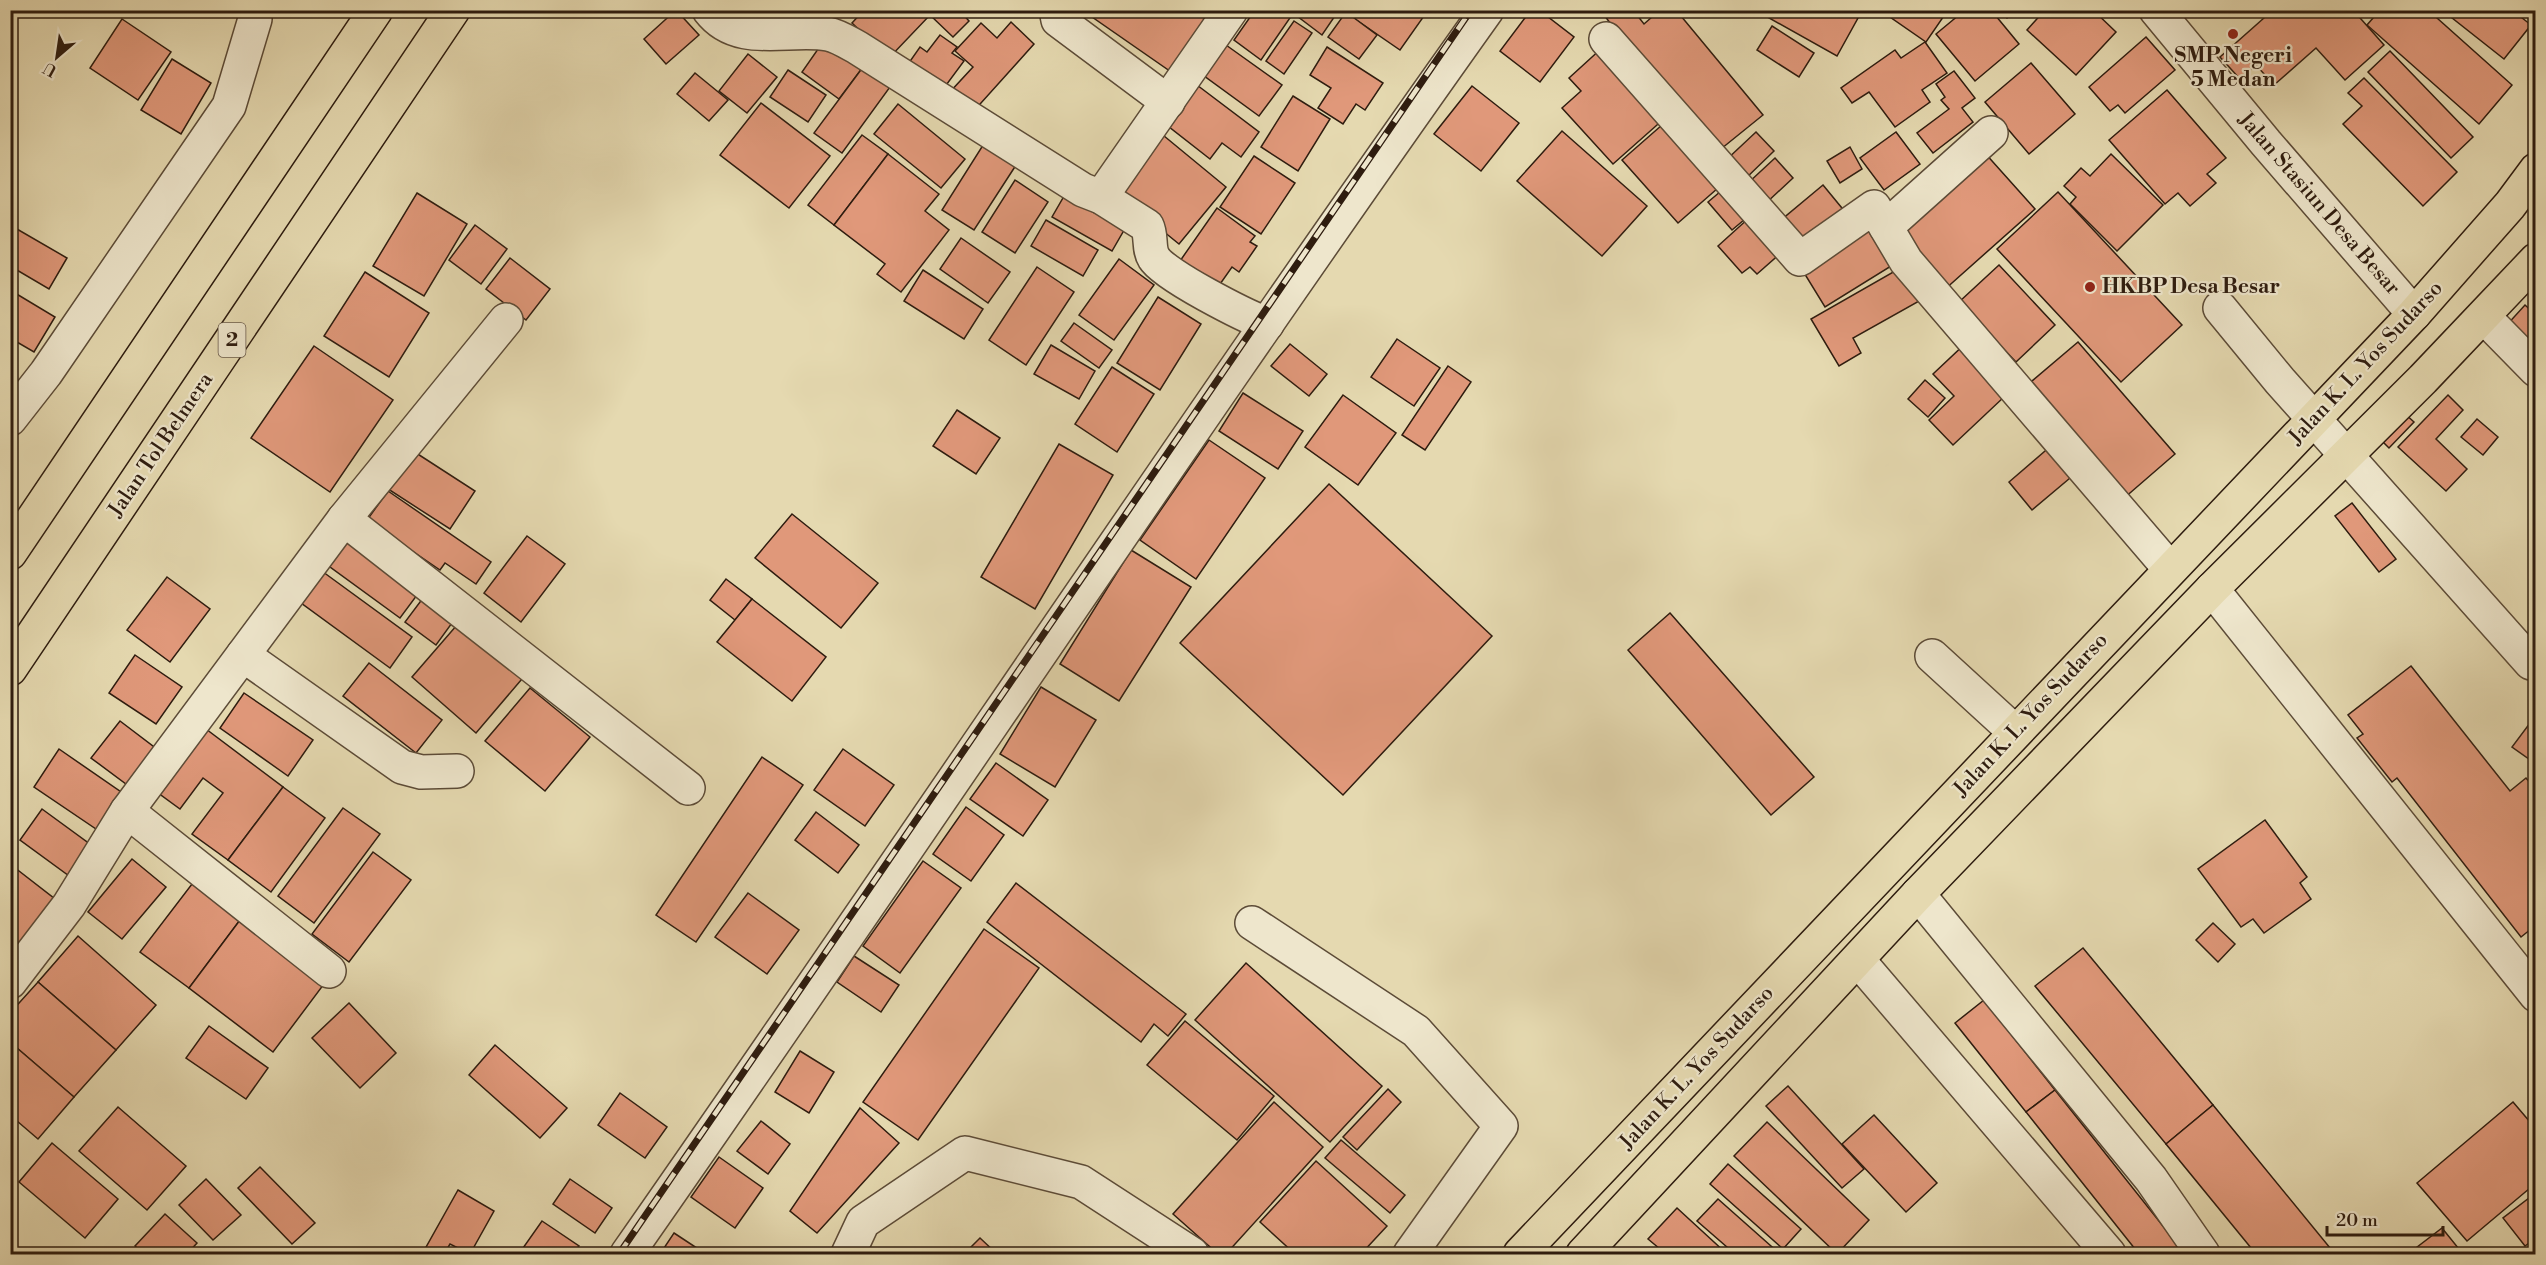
<svg xmlns="http://www.w3.org/2000/svg" width="2546" height="1265" font-family="'Libre Bodoni',serif">
<style>
.building{fill:#e0987a;stroke:#2e1c0f;stroke-width:1.5}
.lines{fill:none;stroke-linecap:round;stroke-linejoin:round}
.minor-casing{stroke:#5c4b37;stroke-width:36}
.highway-casing{stroke:#2e1c0f;stroke-width:36}
.minor{stroke:#eee6cc;stroke-width:33}
.highway{stroke:#e5d9b0;stroke-width:33}
.rail-casing{stroke:#2e1c0f;stroke-width:7}
.rail{stroke:#eee6cc;stroke-width:4.5;stroke-dasharray:14;stroke-linecap:butt}
.poi-dot{fill:#8f2418;stroke:#eee6cc;stroke-width:2}
.labels{text-anchor:middle;dominant-baseline:central;stroke-width:4.5;stroke-linejoin:round;paint-order:stroke}
.shield{fill:#eee6cc;stroke:#685948;stroke-width:1.5}
.shield-label{font-size:20px;font-weight:bold;fill:#2e1c0f}
.poi-label{font-size:21px;font-weight:bold;fill:#2e1c0f;stroke:#eee6cc}
.street-label{font-size:21px;fill:#2e1c0f;stroke:#eee6cc}
</style>
<rect width="100%" height="100%" fill="#e5d9b0"/>
<filter id="stains"><feTurbulence type="fractalNoise" baseFrequency=".00333" numOctaves="4"/><feColorMatrix values="0 0 0 0 .2 0 0 0 0 .09 0 0 0 0 .02 0 0 0 .5 -.17"/></filter>
<radialGradient id="worn" r=".72"><stop offset=".6" stop-color="#630" stop-opacity="0"/><stop offset="1" stop-color="#630" stop-opacity=".3"/></radialGradient>
<g class="building">
<path d="M676 10 699 35 666 64 644 39Z"/>
<path d="M864 10H959L969 21 953 37 930 15 889 58 852 23Z"/>
<path d="M1082 10H1222L1177 76Z"/>
<path d="M1255 10H1286L1292 15 1261 60 1234 40Z"/>
<path d="M1289 10H1339L1322 35Z"/>
<path d="M1360 10H1416L1424 16 1400 50 1355 19Z"/>
<path d="M1531 10H1539L1574 37 1540 82 1500 51Z"/>
<path d="M1633 10 1644 24 1660 10H1676L1763 115 1711 157 1601 11Z"/>
<path d="M1755 10H1844L1858 18 1837 56Z"/>
<path d="M1895 10H1948L1926 42 1890 17Z"/>
<path d="M1965 10H1991L2019 44 1975 81 1936 34Z"/>
<path d="M2001 10H2017L2007 18Z"/>
<path d="M2045 10H2093L2116 32 2076 75 2027 30Z"/>
<path d="M2273 10H2353L2384 45 2345 80 2316 48 2274 85 2256 65 2240 79 2220 57Z"/>
<path d="M2380 10H2428L2512 85 2479 124 2367 25Z"/>
<path d="M2442 10H2512L2531 25 2504 59Z"/>
<path d="M1346 12 1377 35 1359 59 1328 37Z"/>
<path d="M122 19 171 52 138 100 90 68Z"/>
<path d="M1294 21 1312 33 1284 74 1266 61Z"/>
<path d="M1011 22 1034 44 972 113 949 93 973 67 955 51 981 23 997 38Z"/>
<path d="M1772 26 1814 53 1799 77 1757 50Z"/>
<path d="M940 35 957 47 952 53 964 61 941 92 906 67 920 47 927 52Z"/>
<path d="M2146 37 2175 70 2125 113 2118 105 2110 111 2089 87Z"/>
<path d="M825 39 863 67 839 99 802 72Z"/>
<path d="M1219 40 1282 85 1259 116 1196 70Z"/>
<path d="M1925 42 1947 73 1922 90 1930 102 1895 127 1869 92 1852 103 1841 88 1895 50 1901 58Z"/>
<path d="M1327 47 1383 83 1365 110 1356 104 1343 124 1318 108 1331 88 1310 75Z"/>
<path d="M1603 47 1666 117 1613 164 1562 108 1581 91 1569 78Z"/>
<path d="M2390 51 2473 137 2451 158 2368 72Z"/>
<path d="M748 54 777 77 747 113 719 91Z"/>
<path d="M172 59 211 83 181 134 141 110Z"/>
<path d="M2031 63 2075 114 2029 154 1985 102Z"/>
<path d="M863 67 890 87 842 153 814 133Z"/>
<path d="M788 70 826 95 808 122 770 97Z"/>
<path d="M1954 71 1975 98 1962 108 1973 122 1933 153 1917 133 1949 109 1941 100 1945 97 1936 84Z"/>
<path d="M695 73 728 100 709 121 677 94Z"/>
<path d="M2364 78 2457 172 2423 206 2343 124 2362 106 2348 93Z"/>
<path d="M1189 79 1259 132 1241 157 1222 143 1210 159 1159 119Z"/>
<path d="M1472 86 1519 123 1481 171 1434 134Z"/>
<path d="M2167 90 2226 158 2207 174 2216 183 2190 206 2178 193 2165 204 2109 140Z"/>
<path d="M1293 96 1330 119 1298 171 1261 147Z"/>
<path d="M761 103 830 156 789 208 720 155Z"/>
<path d="M898 104 965 159 941 188 874 134Z"/>
<path d="M1670 118 1726 181 1678 223 1622 160Z"/>
<path d="M1158 131 1226 187 1179 244 1110 188Z"/>
<path d="M1562 131 1647 206 1602 256 1517 181Z"/>
<path d="M1756 132 1774 151 1743 181 1724 162Z"/>
<path d="M1896 132 1920 164 1884 190 1860 158Z"/>
<path d="M862 135 888 154 834 225 808 205Z"/>
<path d="M985 142 1018 162 974 230 942 210Z"/>
<path d="M1850 147 1862 169 1840 183 1827 161Z"/>
<path d="M1984 152 2035 209 1943 291 1894 234Z"/>
<path d="M888 154 939 194 925 211 949 230 901 292 877 274 885 264 834 225Z"/>
<path d="M2111 154 2163 205 2117 251 2070 204 2076 197 2064 186 2081 168 2090 176Z"/>
<path d="M1254 156 1295 183 1261 234 1220 207Z"/>
<path d="M1775 158 1793 178 1765 204 1747 184Z"/>
<path d="M1015 180 1048 202 1015 253 982 232Z"/>
<path d="M1823 185 1846 213 1797 253 1775 225Z"/>
<path d="M1727 186 1751 214 1732 230 1708 202Z"/>
<path d="M1067 191 1127 225 1112 251 1052 217Z"/>
<path d="M2058 192 2182 325 2121 382 1997 249Z"/>
<path d="M417 193 467 224 424 296 373 266Z"/>
<path d="M1217 208 1255 236 1250 242 1257 246 1239 272 1232 267 1218 287 1180 261Z"/>
<path d="M1750 217 1782 252 1757 274 1750 267 1742 273 1718 246Z"/>
<path d="M1046 220 1098 250 1083 276 1031 246Z"/>
<path d="M1869 220 1896 263 1825 307 1798 263Z"/>
<path d="M10 225 67 258 49 289 10 266Z"/>
<path d="M475 225 507 249 481 284 449 260Z"/>
<path d="M961 238 1010 272 988 303 940 269Z"/>
<path d="M510 258 550 289 526 320 486 289Z"/>
<path d="M1119 259 1154 285 1114 340 1079 315Z"/>
<path d="M1999 265 2055 325 2016 362 1959 302Z"/>
<path d="M1037 267 1074 292 1026 365 989 340Z"/>
<path d="M1902 267 1921 300 1853 338 1861 353 1839 366 1811 319Z"/>
<path d="M923 270 983 309 964 339 904 301Z"/>
<path d="M365 272 429 313 389 377 324 336Z"/>
<path d="M10 290 55 317 34 352 10 338Z"/>
<path d="M1158 297 1201 324 1160 390 1117 363Z"/>
<path d="M2525 305 2536 315V348L2504 328Z"/>
<path d="M1074 323 1112 350 1099 368 1061 341Z"/>
<path d="M1397 339 1440 368 1414 406 1371 377Z"/>
<path d="M2078 342 2175 454 2123 499 2026 386Z"/>
<path d="M1966 343 2004 397 1953 445 1929 420 1954 396 1933 374Z"/>
<path d="M1290 344 1327 374 1309 396 1271 366Z"/>
<path d="M1051 345 1095 371 1079 399 1034 374Z"/>
<path d="M314 346 393 400 330 492 251 438Z"/>
<path d="M1448 366 1471 382 1425 450 1402 435Z"/>
<path d="M1112 367 1154 394 1117 452 1075 424Z"/>
<path d="M1925 380 1945 398 1928 417 1908 399Z"/>
<path d="M1243 393 1303 431 1278 469 1219 431Z"/>
<path d="M1343 395 1396 433 1358 485 1305 447Z"/>
<path d="M2448 395 2463 410 2436 439 2467 469 2446 491 2398 447Z"/>
<path d="M957 410 1000 438 976 474 933 446Z"/>
<path d="M2403 412 2414 422 2389 448 2379 438Z"/>
<path d="M2477 419 2498 437 2483 455 2461 437Z"/>
<path d="M1209 440 1265 478 1196 579 1140 540Z"/>
<path d="M1059 444 1113 475 1035 609 981 577Z"/>
<path d="M2052 445 2076 473 2032 510 2009 482Z"/>
<path d="M410 449 475 491 450 529 385 487Z"/>
<path d="M1329 484 1492 636 1343 795 1180 643Z"/>
<path d="M388 491 491 562 476 584 445 563 440 570 367 520Z"/>
<path d="M2352 503 2396 559 2379 572 2335 516Z"/>
<path d="M792 514 878 583 841 628 755 558Z"/>
<path d="M349 533 423 587 400 618 326 564Z"/>
<path d="M527 536 565 564 521 622 484 593Z"/>
<path d="M1131 550 1191 587 1119 701 1060 664Z"/>
<path d="M319 569 412 637 390 668 297 600Z"/>
<path d="M167 577 210 609 170 662 127 630Z"/>
<path d="M726 579 752 599 735 620 710 600Z"/>
<path d="M429 590 460 612 436 645 405 622Z"/>
<path d="M752 599 826 657 792 701 717 642Z"/>
<path d="M1670 613 1814 777 1771 815 1628 650Z"/>
<path d="M463 618 527 673 476 733 412 677Z"/>
<path d="M135 655 182 687 156 724 109 693Z"/>
<path d="M369 663 442 720 416 753 343 696Z"/>
<path d="M2411 666 2510 791 2526 778 2536 790V925L2521 937 2397 778 2392 782 2357 738 2363 734 2348 715Z"/>
<path d="M1041 687 1096 720 1055 787 1000 754Z"/>
<path d="M530 688 590 737 545 791 485 741Z"/>
<path d="M244 693 313 740 288 776 220 728Z"/>
<path d="M2536 715V764L2512 747Z"/>
<path d="M120 721 162 753 134 790 91 758Z"/>
<path d="M198 723 283 787 228 860 192 834 223 793 203 778 180 809 150 787Z"/>
<path d="M59 749 124 794 99 831 34 787Z"/>
<path d="M843 749 894 785 865 826 814 790Z"/>
<path d="M762 757 803 785 696 942 656 915Z"/>
<path d="M996 763 1048 800 1023 836 970 799Z"/>
<path d="M283 787 325 818 271 892 228 860Z"/>
<path d="M966 807 1004 835 971 881 933 854Z"/>
<path d="M343 808 380 834 314 923 278 896Z"/>
<path d="M42 809 98 850 76 881 20 840Z"/>
<path d="M816 812 859 845 838 873 795 840Z"/>
<path d="M2265 820 2307 877 2300 883 2311 899 2264 933 2253 919 2241 927 2198 869Z"/>
<path d="M373 852 411 880 349 962 312 934Z"/>
<path d="M132 859 166 887 122 939 88 912Z"/>
<path d="M923 861 961 888 900 973 863 946Z"/>
<path d="M10 864 55 899 18 946 10 940Z"/>
<path d="M1016 883 1186 1014 1168 1036 1154 1024 1141 1042 987 922Z"/>
<path d="M192 884 240 920 189 988 140 952Z"/>
<path d="M748 893 799 930 767 974 715 937Z"/>
<path d="M240 920 324 984 273 1052 189 988Z"/>
<path d="M2213 923 2235 944 2218 962 2196 940Z"/>
<path d="M984 929 1039 968 918 1140 863 1102Z"/>
<path d="M78 936 156 1005 116 1050 38 982Z"/>
<path d="M2083 948 2213 1105 2166 1144 2035 986Z"/>
<path d="M2536 951V979L2522 962Z"/>
<path d="M854 956 899 985 881 1012 837 982Z"/>
<path d="M1246 963 1382 1086 1330 1142 1195 1020Z"/>
<path d="M38 982 116 1050 74 1097 10 1042V1013Z"/>
<path d="M1984 1000 2055 1090 2026 1112 1955 1023Z"/>
<path d="M349 1003 396 1053 360 1088 312 1038Z"/>
<path d="M1185 1021 1274 1096 1237 1140 1147 1065Z"/>
<path d="M209 1026 268 1068 246 1099 186 1058Z"/>
<path d="M10 1042 74 1097 38 1139 10 1115 15 1109 10 1105Z"/>
<path d="M495 1045 567 1108 540 1138 469 1075Z"/>
<path d="M800 1051 834 1072 809 1113 775 1092Z"/>
<path d="M1788 1086 1864 1169 1842 1188 1766 1106Z"/>
<path d="M1388 1089 1401 1102 1357 1150 1343 1137Z"/>
<path d="M2055 1090 2182 1250 2176 1254H2139L2026 1112Z"/>
<path d="M620 1093 667 1127 645 1158 598 1125Z"/>
<path d="M1274 1102 1323 1147 1226 1254H1218L1173 1214Z"/>
<path d="M2513 1102 2536 1129V1183L2467 1241 2417 1183Z"/>
<path d="M2213 1105 2335 1254H2256L2166 1144Z"/>
<path d="M118 1107 186 1166 147 1210 79 1151Z"/>
<path d="M860 1108 899 1143 817 1233 790 1211Z"/>
<path d="M1874 1115 1937 1183 1906 1212 1842 1144Z"/>
<path d="M761 1121 790 1144 768 1174 737 1151Z"/>
<path d="M1767 1122 1869 1220 1837 1254 1734 1156Z"/>
<path d="M1341 1140 1405 1195 1390 1213 1325 1158Z"/>
<path d="M52 1143 118 1199 85 1238 19 1182Z"/>
<path d="M719 1157 763 1188 735 1228 691 1197Z"/>
<path d="M1316 1161 1387 1226 1361 1254H1295L1260 1222Z"/>
<path d="M1728 1164 1801 1229 1783 1249 1710 1184Z"/>
<path d="M260 1167 315 1223 292 1244 238 1188Z"/>
<path d="M206 1179 241 1215 213 1240 179 1205Z"/>
<path d="M570 1179 612 1208 595 1233 553 1204Z"/>
<path d="M458 1190 494 1211 470 1254 450 1244 444 1254H435L425 1249Z"/>
<path d="M2529 1198 2536 1207V1238L2525 1246 2503 1218Z"/>
<path d="M1718 1199 1780 1254H1735L1697 1221Z"/>
<path d="M1677 1208 1727 1254H1666L1648 1239Z"/>
<path d="M165 1214 197 1243 187 1254H144L135 1246Z"/>
<path d="M542 1221 579 1246 573 1254H532L523 1248Z"/>
<path d="M2442 1228 2459 1249 2452 1254H2408Z"/>
<path d="M674 1233 706 1254H660Z"/>
<path d="M980 1238 997 1254H964Z"/>
</g>
<g class="lines">
<g class="minor-casing">
<g id="minor">
<path d="M709 10C738 48 789 27 828 34 838 36 849 43 858 48L1083 190 1101 197 1147 226C1152 236 1148 249 1154 258 1164 275 1245 316 1267 324"/>
<path d="M1056 10 1058 20 1168 102"/>
<path d="M2156 10 2266 143 2414 314"/>
<path d="M1606 39 1800 259 1874 207 1906 261 2170 569"/>
<path d="M1101 197 1231 10"/>
<path d="M1886 227 1991 133"/>
<path d="M2220 308 2280 381 2531 663"/>
<path d="M2484 317 2536 370"/>
<path d="M10 419 46 373 229 106 255 19 254 10"/>
<path d="M344 519 688 788"/>
<path d="M2212 589 2536 995"/>
<path d="M243 655 402 767 421 772 457 771"/>
<path d="M1932 656 2015 732"/>
<path d="M127 811 329 971"/>
<path d="M1918 894 2151 1179 2203 1254"/>
<path d="M1252 923 1416 1031 1501 1126 1410 1254"/>
<path d="M1858 960 2109 1254"/>
<path d="M10 982 69 905 127 811 344 519 506 320"/>
<path d="M627 1254C916 841 1194 421 1487 10"/>
<path d="M848 1254 863 1222 965 1153 1081 1182 1192 1254"/>
</g>
</g>
<g class="highway-casing">
<g id="highway">
<path d="M10 553 376 10"/>
<path d="M10 669 453 10"/>
<path d="M1520 1254 2414 314 2510 205 2536 170"/>
<path d="M1583 1254 1918 894 2212 589 2423 379 2536 260"/>
</g>
</g>
<use href="#minor" class="minor"/>
<use href="#highway" class="highway"/>
<g class="rail-casing">
<path id="rail" d="M619 1254 1471 10"/>
</g>
<use href="#rail" class="rail"/>
</g>
<g class="poi-dot">
<circle cx="2233" cy="34" r="6"/>
<circle cx="2090" cy="287" r="6"/>
</g>
<g class="labels">
<rect class="shield" x="218.5" y="323" width="27" height="34" rx="4.5"/>
<g class="shield-label">
<text x="232" y="340">2</text>
</g>
<g class="poi-label">
<text x="2233" y="56">SMP Negeri<tspan x="2233" dy="24">5 Medan</tspan></text>
<text x="2102" y="287" text-anchor="start">HKBP Desa Besar</text>
</g>
<g class="street-label">
<text transform="translate(2319 204) rotate(49)">Jalan Stasiun Desa Besar</text>
<text transform="translate(2366 363) rotate(-47)">Jalan K. L. Yos Sudarso</text>
<text transform="translate(161 445) rotate(-56)">Jalan Tol Belmera</text>
<text transform="translate(2031 715) rotate(-47)">Jalan K. L. Yos Sudarso</text>
<text transform="translate(1697 1068) rotate(-47)">Jalan K. L. Yos Sudarso</text>
</g>
</g>
<rect width="2546" height="1265" fill="none" stroke="#e5d9b0" stroke-width="36"/>
<rect x="12" y="12" width="2522" height="1241" fill="none" stroke="#2e1c0f" stroke-width="3"/>
<rect x="18" y="18" width="2510" height="1229" fill="none" stroke="#2e1c0f" stroke-width="1.5"/>
<g transform="translate(57 57) rotate(209)" stroke="#eee6cc" stroke-width="4.5" paint-order="stroke">
<path d="M0-4.5L10 22L0 15L-10 22Z" fill="#2e1c0f"/>
<text y="-9" font-size="16" font-weight="bold" text-anchor="middle" fill="#2e1c0f">U</text>
</g>
<path d="M2327 1226v9h116v-9" fill="none" stroke="#2e1c0f" stroke-width="3"/>
<text x="2336" y="1226" font-size="18" fill="#2e1c0f" stroke="#eee6cc" stroke-width="4.5" paint-order="stroke">20 m</text>
<rect width="100%" height="100%" filter="url(#stains)"/>
<rect width="100%" height="100%" fill="url(#worn)"/>
</svg>
